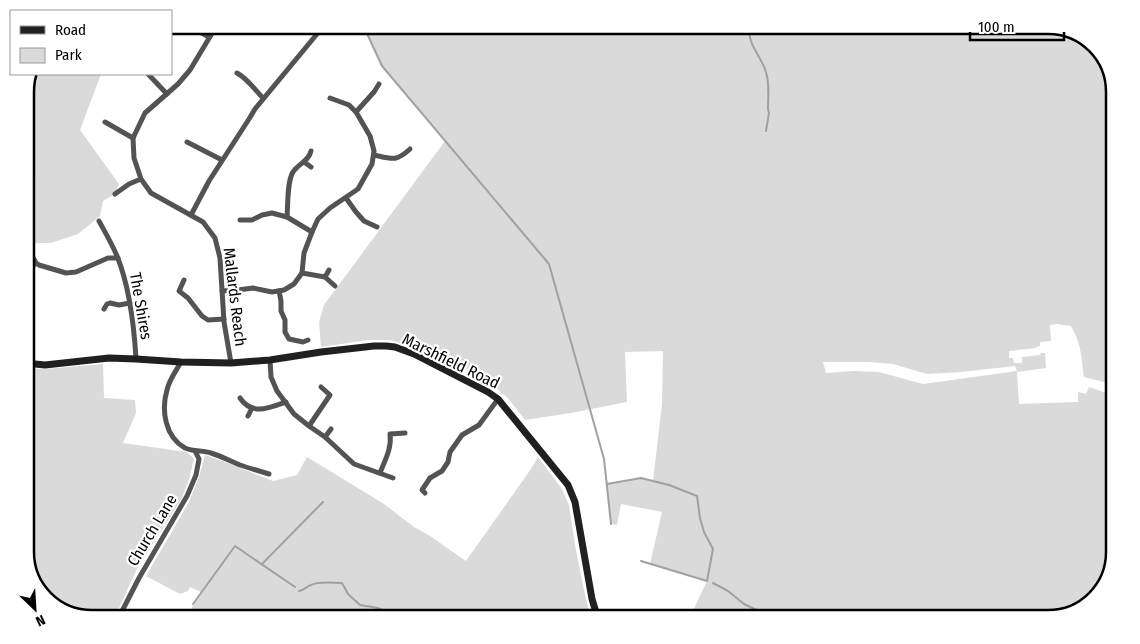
<svg xmlns="http://www.w3.org/2000/svg" width="1140" height="644" font-family="'Fira Sans Condensed',sans-serif">
<style>
.green{fill:#dadada;fill-rule:evenodd}
.lines{fill:none;stroke-linecap:round;stroke-linejoin:round}
.stream{stroke:#a1a1a1;stroke-width:2}
.street{stroke:#535353;stroke-width:5}
.secondary{stroke:#202020;stroke-width:7}
.labels{text-anchor:middle;dominant-baseline:central;stroke-width:4.5;stroke-linejoin:round;paint-order:stroke}
.street-label{font-size:16px;fill:#000;stroke:#fff}
.rim{fill:none;stroke:#000;stroke-width:2.5}
</style>
<rect width="100%" height="100%" fill="#fff"/>
<g class="green">
<path d="M363 25H1049L1082 34 1106 58 1115 87V385L1084 377C1081 356 1082 346 1071 326L1057 324 1050 325 1051 341 1040 342V346L1036 347V348L1009 351V358H1013L1014 363H1022V357L1040 355 1041 353H1045L1046 368 1017 372 1019 404 1078 402V392L1086 394 1089 387 1115 396V553L1106 586 1082 610 1049 619H689L707 581 650 564 662 512 621 504 617 525 611 524 607 484 641 478 653 481 662 404 663 351 625 352 627 402 571 413 525 420 508 398 497 389 461 366 444 362 408 345 389 340H368L321 347 319 322 324 305 445 141 382 66ZM823 362H869L893 364 927 374 961 372 1015 366 1017 371 923 384 879 372 853 371 826 373Z"/>
<path d="M31 74H101L80 130 119 184 115 194 103 201 100 216 78 234 51 243H29L25 241V87Z"/>
<path d="M103 364 104 398 135 400 136 413 123 443 186 452 190 455 194 459 189 480 182 498 136 571 114 619H91L58 610 34 586 25 557V368L45 369Z"/>
<path d="M205 455 228 463 273 481 297 475 307 457 384 504 414 527 430 536 466 561 531 469 538 457 562 489 569 505 575 545 584 590 591 619H196L191 612 193 604 201 592 190 587 188 591 180 594 146 576 189 502 199 477Z"/>
</g>
<g class="lines">
<g class="stream">
<path d="M363 25 382 66 549 264 604 459 611 524"/>
<path d="M748 25C749 46 758 52 765 69 770 82 768 96 768 109L769 113 766 131"/>
<path d="M607 484 641 478 669 485 697 496 700 518 704 532 713 549 707 581 641 561"/>
<path d="M262 564 323 502"/>
<path d="M713 583 728 591 744 604 775 619"/>
<path d="M299 591C304 590 306 587 311 585 320 581 332 583 342 583L348 594 360 605 378 608 399 619"/>
<path d="M193 604 235 546 295 587"/>
<path d="M191 612 196 619"/>
</g>
<g class="street">
<path d="M190 25 196 30 209 37"/>
<path d="M217 25 190 70 178 84 145 113 133 138 134 158 141 179 151 193 203 222 215 238 220 258 224 322 231 363"/>
<path d="M237 73C248 79 254 89 263 98"/>
<path d="M148 74 167 94"/>
<path d="M330 98 349 105 356 112"/>
<path d="M105 122 133 138"/>
<path d="M187 142 222 160"/>
<path d="M374 155C392 159 396 162 410 149"/>
<path d="M304 162 311 167"/>
<path d="M115 194 129 184 141 179"/>
<path d="M346 198 356 212 364 221 377 227"/>
<path d="M191 215 209 181 249 119 255 109 317 34 307 25"/>
<path d="M287 217C288 206 287 181 293 172 298 164 309 161 311 151"/>
<path d="M240 220H252L262 215 272 213 287 217 312 232"/>
<path d="M99 221C105 232 112 244 117 256 130 288 134 324 136 359"/>
<path d="M28 248 36 263 39 265 66 273 76 272 108 258H118"/>
<path d="M25 272 36 263"/>
<path d="M302 273 325 277 335 286"/>
<path d="M325 277 329 270"/>
<path d="M184 280 179 291 188 298 202 316 208 320 224 319"/>
<path d="M222 291 238 290 253 288 272 292 284 290 294 284 302 273 304 253 312 232 318 219 330 208 358 189 372 164 374 151 370 136 356 112 374 92 379 84"/>
<path d="M279 291 281 301V311L285 320V332L289 339 303 342 308 340"/>
<path d="M104 309 107 304 110 303 119 305 130 303"/>
<path d="M270 360 271 377 277 391 294 414 309 426 325 437 354 464 393 478"/>
<path d="M181 362C176 371 169 380 167 390 161 410 165 437 185 448 194 452 203 450 211 453 221 456 230 461 240 465 249 468 259 471 269 474"/>
<path d="M240 398C252 416 269 408 286 402"/>
<path d="M248 416 252 408"/>
<path d="M309 426 330 395 321 387"/>
<path d="M325 437 331 429"/>
<path d="M380 473C385 460 392 448 390 434L405 433"/>
<path d="M425 493 422 490 430 478 442 471 448 462 450 452 462 435 479 425 498 399"/>
<path d="M118 619 139 578 187 496 196 475 199 459 195 451"/>
</g>
<path class="secondary" d="M25 363 45 365 109 358 136 359 181 362 231 363 270 360 321 352 374 346H386L395 347 414 354 488 392 498 399 568 485 575 502 592 599 598 619"/>
</g>
<g class="labels">
<g class="street-label">
<text transform="translate(235 297) rotate(83)">Mallards Reach</text>
<text transform="translate(141 306) rotate(80)">The Shires</text>
<text transform="translate(451 361) rotate(26)">Marshfield Road</text>
<text transform="translate(152 530) rotate(-59)">Church Lane</text>
</g>
</g>
<path d="M0 0H1140V644H0ZM92 34H1048A58 58 0 0 1 1106 92V552A58 58 0 0 1 1048 610H92A58 58 0 0 1 34 552V92A58 58 0 0 1 92 34Z" fill="#fff" fill-rule="evenodd"/>
<path class="rim" d="M92 34H1048A58 58 0 0 1 1106 92V552A58 58 0 0 1 1048 610H92A58 58 0 0 1 34 552V92A58 58 0 0 1 92 34Z"/>
<rect x="10" y="10" width="162" height="65" fill="#ffffff" stroke="#999999"/>
<rect x="20" y="26" width="25" height="8" fill="#202020" stroke="#999999"/>
<text x="55" y="35" font-size="15" fill="#000000">Road</text>
<rect x="20" y="48" width="25" height="15" fill="#dadada" stroke="#999999"/>
<text x="55" y="60" font-size="15" fill="#000000">Park</text>
<g transform="translate(35 609) rotate(155)" stroke="#ffffff" stroke-width="4" paint-order="stroke">
<path d="M0-4L9 19L0 12L-9 19Z" fill="#000000"/>
<text y="-8" font-size="14" font-weight="bold" text-anchor="middle" fill="#000000">N</text>
</g>
<path d="M970 32v8h94v-8" fill="none" stroke="#000000" stroke-width="2.5"/>
<text x="978" y="32" font-size="15" fill="#000000" stroke="#ffffff" stroke-width="4" paint-order="stroke">100 m</text>
</svg>
